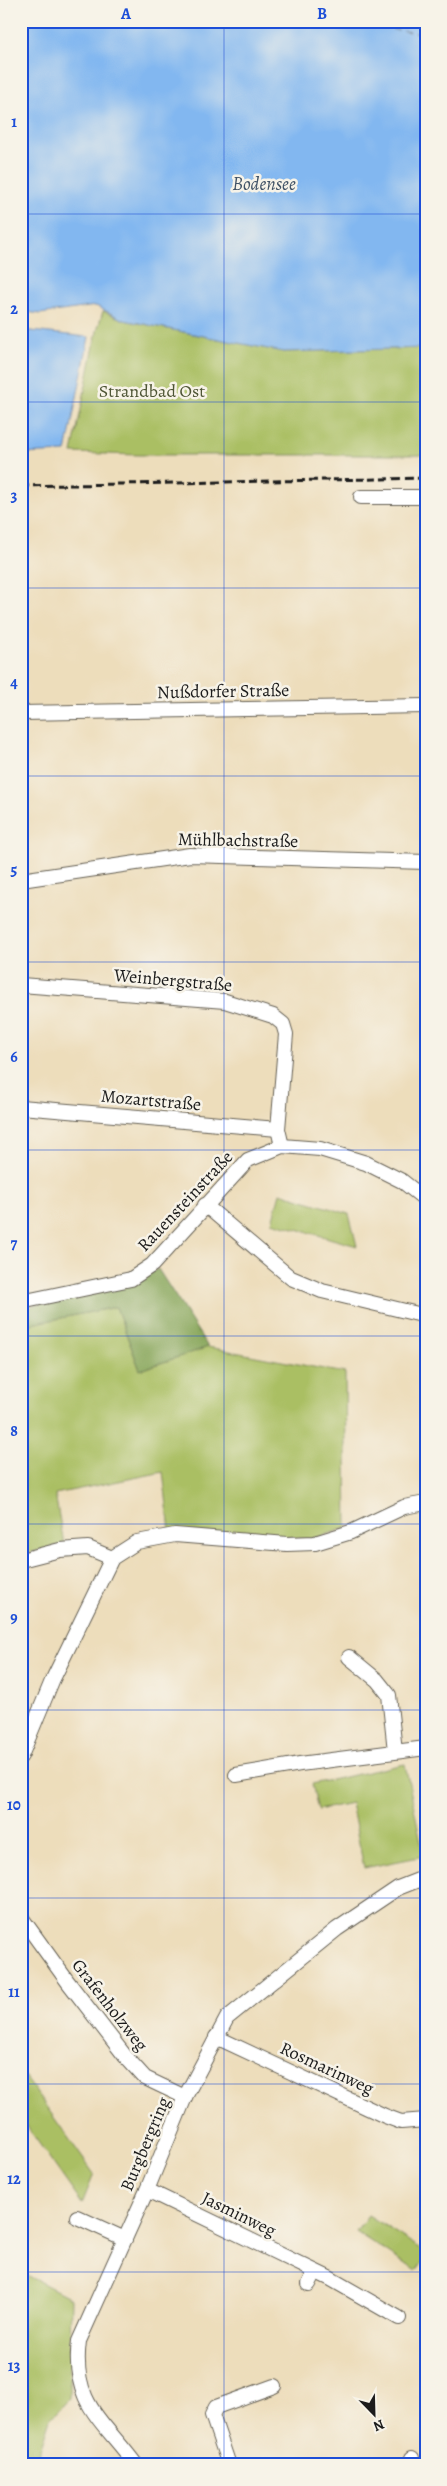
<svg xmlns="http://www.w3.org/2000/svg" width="447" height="2486" font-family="Alegreya,serif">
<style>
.green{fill:#aabf64;stroke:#636e40}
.forest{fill:#87a65a;stroke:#52613b}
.water{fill:#82b7f0;stroke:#4f6a86}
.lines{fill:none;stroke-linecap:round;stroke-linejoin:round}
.ferry{stroke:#405266;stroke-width:1;stroke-dasharray:6 5;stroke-linecap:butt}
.minor-casing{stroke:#656054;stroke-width:16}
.minor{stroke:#fff;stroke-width:14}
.rail{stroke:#1c1c1c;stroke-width:3;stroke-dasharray:8 4;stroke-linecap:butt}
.grid{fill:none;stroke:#1d4ed8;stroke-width:1;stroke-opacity:0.55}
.labels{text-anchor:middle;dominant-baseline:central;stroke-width:5;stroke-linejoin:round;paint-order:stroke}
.park-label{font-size:18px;fill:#4e5535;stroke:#f7f3e8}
.street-label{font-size:18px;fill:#1c1c1c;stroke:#f7f3e8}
.water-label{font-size:19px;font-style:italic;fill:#405266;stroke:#f7f3e8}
.neatline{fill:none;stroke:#1d4ed8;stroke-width:2}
.grid-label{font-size:16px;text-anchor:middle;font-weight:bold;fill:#1d4ed8}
</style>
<rect width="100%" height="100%" fill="#f7f3e8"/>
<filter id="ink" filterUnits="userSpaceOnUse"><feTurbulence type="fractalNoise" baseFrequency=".02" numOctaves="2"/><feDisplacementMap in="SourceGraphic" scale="10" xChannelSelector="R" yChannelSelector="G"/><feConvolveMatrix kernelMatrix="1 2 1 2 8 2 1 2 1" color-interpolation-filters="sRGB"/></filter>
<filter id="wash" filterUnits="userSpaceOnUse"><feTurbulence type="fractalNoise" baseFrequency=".0096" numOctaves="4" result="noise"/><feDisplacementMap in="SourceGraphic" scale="20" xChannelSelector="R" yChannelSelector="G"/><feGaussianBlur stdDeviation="1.12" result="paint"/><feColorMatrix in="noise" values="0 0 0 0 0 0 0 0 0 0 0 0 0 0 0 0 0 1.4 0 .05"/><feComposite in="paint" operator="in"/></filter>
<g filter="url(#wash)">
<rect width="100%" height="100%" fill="#edddbb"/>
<g class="green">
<path d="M103 311 124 320 283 352 426 348V455H139L72 453 97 331Z"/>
<path d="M280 1193 349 1214 357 1246 272 1222Z"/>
<path d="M116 1307 140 1370 208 1347 345 1373 347 1528 312 1539 170 1531 163 1472 55 1494 64 1544 21 1555V1326Z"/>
<path d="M405 1764 424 1856 364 1868 351 1803 318 1810 312 1784Z"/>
<path d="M21 2071 94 2174 82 2204 21 2118Z"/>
<path d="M368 2215 426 2252V2257L416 2271 356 2232Z"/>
<path d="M21 2272 71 2298 69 2399 50 2419 35 2465H21Z"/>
</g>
<path class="forest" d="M158 1269 208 1347 140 1370 116 1307 21 1326V1308L127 1285Z"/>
<g class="water">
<path d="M21 21H426V348L283 352 124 320 96 306 40 314 21 311Z"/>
<path d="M21 330 89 337 66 452 21 454Z"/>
</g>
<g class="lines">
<path class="ferry" d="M327 21 426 34"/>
</g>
</g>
<g filter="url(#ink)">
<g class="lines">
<g class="minor-casing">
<g id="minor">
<path d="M361 497H426"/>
<path d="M21 713 426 706"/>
<path d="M21 880 190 855 426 862"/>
<path d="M21 985 225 1001 273 1016 283 1024 286 1034 278 1129 282 1146"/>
<path d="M21 1107 278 1129"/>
<path d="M205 1205 291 1278 322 1291 426 1316"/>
<path d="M21 1302 131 1279 152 1265 248 1160 282 1146 320 1149 366 1163 402 1181 426 1200"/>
<path d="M21 1560 60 1550 88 1548 112 1558"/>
<path d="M349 1657 377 1680 389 1695 395 1751"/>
<path d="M21 1756 52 1681 112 1558 137 1542 175 1535 287 1544 315 1543 351 1532 404 1507 426 1503"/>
<path d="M236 1775 300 1764 426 1748"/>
<path d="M21 1917 68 1982 125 2056 145 2078 185 2097"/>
<path d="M216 2037 385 2116 401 2122 426 2120"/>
<path d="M147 2190 331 2279 399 2318"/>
<path d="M77 2217 125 2239"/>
<path d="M309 2284 315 2272"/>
<path d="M136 2465C103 2420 71 2403 79 2341L147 2190 185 2097 227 2018 337 1929 398 1888 426 1877"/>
<path d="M229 2465 212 2415 216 2407 274 2386"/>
<path d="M410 2465 412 2458"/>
</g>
</g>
<use href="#minor" class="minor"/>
<path class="rail" d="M21 486 426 478"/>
</g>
</g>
<path class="grid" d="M224 21V2465M21 214H426M21 402H426M21 588H426M21 776H426M21 962H426M21 1150H426M21 1336H426M21 1524H426M21 1710H426M21 1898H426M21 2084H426M21 2272H426"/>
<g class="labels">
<g class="park-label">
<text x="152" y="391">Strandbad Ost</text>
</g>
<g class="street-label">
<text transform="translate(223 691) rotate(-1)">Nußdorfer Straße</text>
<text transform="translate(238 840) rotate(1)">Mühlbachstraße</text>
<text transform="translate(173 980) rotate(5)">Weinbergstraße</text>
<text transform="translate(151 1100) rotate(5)">Mozartstraße</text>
<text transform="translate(185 1201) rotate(-47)">Rauensteinstraße</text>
<text transform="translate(110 2005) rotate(52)">Grafenholzweg</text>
<text transform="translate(327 2068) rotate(25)">Rosmarinweg</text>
<text transform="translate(145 2144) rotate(-67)">Burgbergring</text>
<text transform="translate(239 2214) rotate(26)">Jasminweg</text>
</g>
<g class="water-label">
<text x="264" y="184">Bodensee</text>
</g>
</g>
<rect width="447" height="2486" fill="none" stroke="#f7f3e8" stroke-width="55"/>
<g transform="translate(374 2414) rotate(157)" stroke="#f7f3e8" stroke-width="4" paint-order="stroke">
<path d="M0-4L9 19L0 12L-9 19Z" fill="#1c1c1c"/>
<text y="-8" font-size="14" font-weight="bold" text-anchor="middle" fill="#1c1c1c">N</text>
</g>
<rect x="28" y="28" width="392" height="2430" class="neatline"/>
<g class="grid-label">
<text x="126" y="19">A</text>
<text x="322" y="19">B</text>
<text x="14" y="127">1</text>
<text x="14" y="314">2</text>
<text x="14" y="501">3</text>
<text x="14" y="688">4</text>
<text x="14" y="875">5</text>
<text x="14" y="1062">6</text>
<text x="14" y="1249">7</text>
<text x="14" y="1436">8</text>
<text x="14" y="1623">9</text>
<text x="14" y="1810">10</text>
<text x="14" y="1997">11</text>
<text x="14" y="2184">12</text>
<text x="14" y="2371">13</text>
</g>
</svg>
